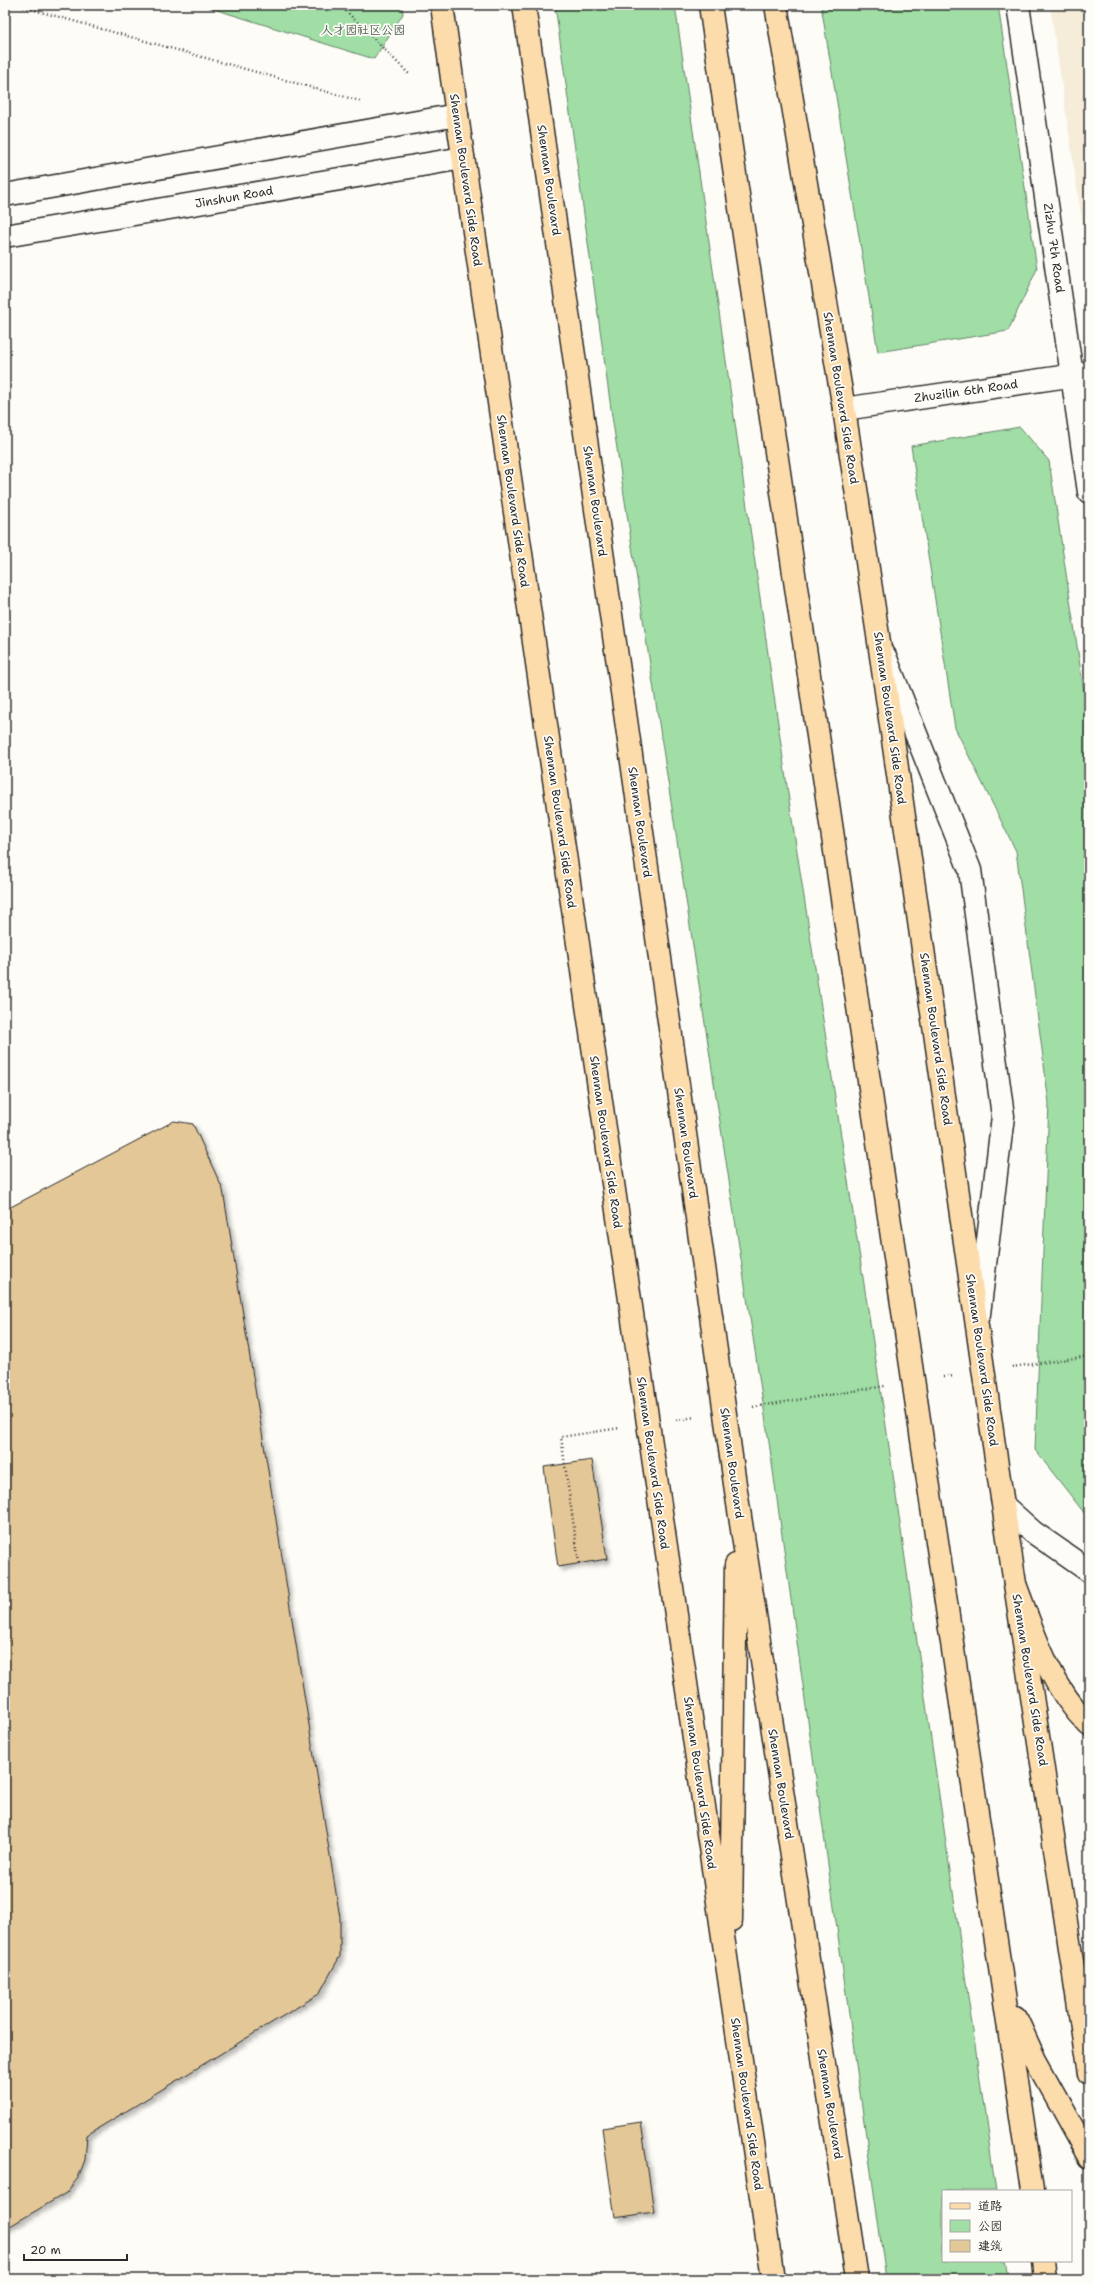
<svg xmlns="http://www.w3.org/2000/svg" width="1094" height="2284" font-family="'Shantell Sans','LXGW WenKai TC',sans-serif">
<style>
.built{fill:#f5ecda}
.green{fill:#a0dea6;stroke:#668468}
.building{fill:#e3c797;stroke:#2b2b2b;filter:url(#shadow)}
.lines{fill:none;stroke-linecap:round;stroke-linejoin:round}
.minor-casing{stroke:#2b2b2b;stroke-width:25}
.major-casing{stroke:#2b2b2b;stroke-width:25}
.highway-casing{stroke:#2b2b2b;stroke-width:25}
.path{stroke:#2b2b2b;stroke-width:2.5;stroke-dasharray:1 3;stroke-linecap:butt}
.minor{stroke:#fdfcf7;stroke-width:22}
.major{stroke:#fddcac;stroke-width:22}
.highway{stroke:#fddcac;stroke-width:22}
.labels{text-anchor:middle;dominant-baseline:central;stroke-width:3.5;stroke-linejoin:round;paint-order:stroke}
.park-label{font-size:12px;fill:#48584a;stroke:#fdfcf7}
.street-label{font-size:12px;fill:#2b2b2b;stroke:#fdfcf7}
</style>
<defs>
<filter id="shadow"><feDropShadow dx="3.5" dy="3.5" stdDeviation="2" flood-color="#0004"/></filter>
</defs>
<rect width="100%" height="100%" fill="#fdfcf7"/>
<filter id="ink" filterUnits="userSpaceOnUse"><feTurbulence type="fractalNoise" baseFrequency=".025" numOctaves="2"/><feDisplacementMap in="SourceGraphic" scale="8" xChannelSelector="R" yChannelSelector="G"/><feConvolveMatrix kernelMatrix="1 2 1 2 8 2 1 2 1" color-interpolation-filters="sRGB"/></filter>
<g filter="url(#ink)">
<path class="built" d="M1050 5H1089V268Z"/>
<g class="green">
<path d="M201 5H402L403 14 374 59Z"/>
<path d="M555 5H675L789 800 886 1426 996 2191H943V2261H1006L1009 2279H886L769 1442 612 416Z"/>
<path d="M821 5H998L1037 269 1008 331 878 352Z"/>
<path d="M1020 427 1049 461 1089 725V1519L1035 1450 1049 1103 1016 851 955 728 911 446Z"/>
</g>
<g class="building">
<path d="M174 1121 193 1124 223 1190 340 1918V1956L319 1994 87 2135 85 2160 78 2178 66 2193 5 2229V1210Z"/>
<path d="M592 1460 607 1559 558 1567 544 1467Z"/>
<path d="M641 2122 654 2212 615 2218 602 2128Z"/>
</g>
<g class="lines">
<g class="minor-casing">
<g id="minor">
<path d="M1018 5 1089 492"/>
<path d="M5 195 457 115"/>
<path d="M5 236 463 158"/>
<path d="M844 409 1089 373"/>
<path d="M885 656 970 870 1003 1116 979 1314"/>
<path d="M1004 1506 1033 1532 1089 1571"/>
</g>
</g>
<g class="major-casing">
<g id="major">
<path d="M442 5 457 115 773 2279"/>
<path d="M524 5 735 1484 857 2279"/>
<path d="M710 5 1033 2191"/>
<path d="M776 5 844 409 879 642 994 1445 1089 2074"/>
<path d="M731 1920 736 1565"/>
<path d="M1016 2018 1035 2060 1089 2157"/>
<path d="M1043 2261 1045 2279"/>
</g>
</g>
<g class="highway-casing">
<path id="highway" d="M1015 1584C1034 1635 1050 1686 1089 1725"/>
</g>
<g class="path">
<path d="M16 5 360 101"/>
<path d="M340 5 410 75"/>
<path d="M1012 1367 1089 1356"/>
<path d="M943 1377 954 1376"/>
<path d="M753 1407 885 1386"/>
<path d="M676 1420 695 1417"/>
<path d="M579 1563 561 1437 620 1428"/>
</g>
<use href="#minor" class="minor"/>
<use href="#major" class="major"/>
<use href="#highway" class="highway"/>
</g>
</g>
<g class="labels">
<g class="park-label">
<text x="363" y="30">人才园社区公园</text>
</g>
<g class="street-label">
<text transform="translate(466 180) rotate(82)">Shennan Boulevard Side Road</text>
<text transform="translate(549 180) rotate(82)">Shennan Boulevard</text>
<text transform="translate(234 197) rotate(-10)">Jinshun Road</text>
<text transform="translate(1054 248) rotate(82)">Zizhu 7th Road</text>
<text transform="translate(966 391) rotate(-8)">Zhuzilin 6th Road</text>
<text transform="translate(841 398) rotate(81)">Shennan Boulevard Side Road</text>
<text transform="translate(513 501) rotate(82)">Shennan Boulevard Side Road</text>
<text transform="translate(595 501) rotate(82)">Shennan Boulevard</text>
<text transform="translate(890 718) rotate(82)">Shennan Boulevard Side Road</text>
<text transform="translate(560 822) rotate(82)">Shennan Boulevard Side Road</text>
<text transform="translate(640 822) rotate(82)">Shennan Boulevard</text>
<text transform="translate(936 1039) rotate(82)">Shennan Boulevard Side Road</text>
<text transform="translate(606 1142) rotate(82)">Shennan Boulevard Side Road</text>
<text transform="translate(686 1143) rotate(82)">Shennan Boulevard</text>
<text transform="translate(982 1360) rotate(82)">Shennan Boulevard Side Road</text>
<text transform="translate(653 1463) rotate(82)">Shennan Boulevard Side Road</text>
<text transform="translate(732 1463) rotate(82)">Shennan Boulevard</text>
<text transform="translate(1030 1680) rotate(81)">Shennan Boulevard Side Road</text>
<text transform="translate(700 1783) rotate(82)">Shennan Boulevard Side Road</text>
<text transform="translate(781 1784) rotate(81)">Shennan Boulevard</text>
<text transform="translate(747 2104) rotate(82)">Shennan Boulevard Side Road</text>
<text transform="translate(830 2104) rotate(81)">Shennan Boulevard</text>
</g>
</g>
<rect width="1094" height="2284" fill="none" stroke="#fdfcf7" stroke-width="20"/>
<rect x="10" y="10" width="1074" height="2264" fill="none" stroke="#2b2b2b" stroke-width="1.5" filter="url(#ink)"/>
<rect x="942" y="2190" width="130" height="72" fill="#fdfcf7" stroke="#a9a8a5"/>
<rect x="950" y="2203" width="20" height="6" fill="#fddcac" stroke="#a9a8a5"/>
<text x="978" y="2210" font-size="12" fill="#2b2b2b">道路</text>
<rect x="950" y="2220" width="20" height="12" fill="#a0dea6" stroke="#a9a8a5"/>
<text x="978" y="2230" font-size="12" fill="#2b2b2b">公园</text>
<rect x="950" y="2240" width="20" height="12" fill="#e3c797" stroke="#a9a8a5"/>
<text x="978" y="2250" font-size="12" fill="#2b2b2b">建筑</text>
<path d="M24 2254v6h103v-6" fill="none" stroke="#2b2b2b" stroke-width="2"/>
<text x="30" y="2254" font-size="12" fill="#2b2b2b" stroke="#fdfcf7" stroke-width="3" paint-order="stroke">20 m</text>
</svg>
